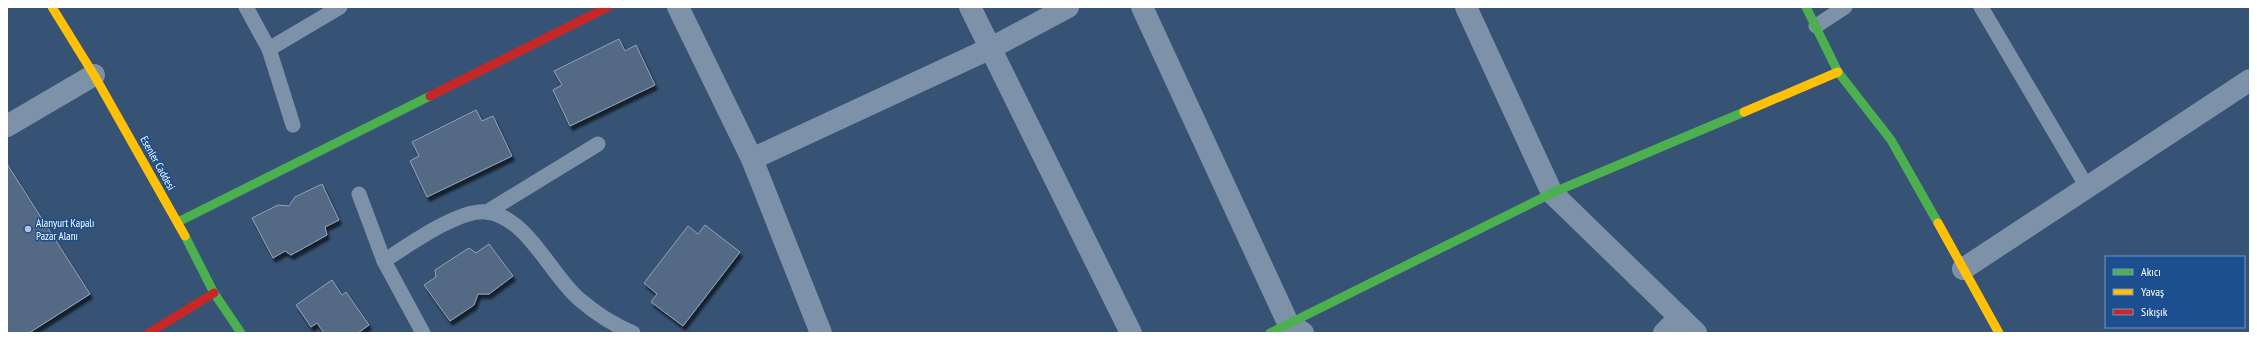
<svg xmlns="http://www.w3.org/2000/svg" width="2257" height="340" font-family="'PT Sans Narrow',sans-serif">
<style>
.building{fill:#526984;stroke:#92a2b6;filter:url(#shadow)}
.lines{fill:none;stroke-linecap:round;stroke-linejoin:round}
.lane{stroke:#7d92a8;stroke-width:15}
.street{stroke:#7d92a8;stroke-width:22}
.fast{stroke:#4caf50;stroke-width:9}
.slow{stroke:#ffc107;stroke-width:9}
.jam{stroke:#c62828;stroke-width:9}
.poi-dot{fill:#b9c2ce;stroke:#1b4f8f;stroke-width:1.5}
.labels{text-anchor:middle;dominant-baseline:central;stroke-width:3;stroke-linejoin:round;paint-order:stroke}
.street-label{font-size:11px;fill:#fff;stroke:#1b4f8f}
.poi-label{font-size:11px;fill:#fff;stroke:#1b4f8f;text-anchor:start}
</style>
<defs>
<filter id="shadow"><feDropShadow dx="2.5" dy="4.5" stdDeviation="1" flood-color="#0009"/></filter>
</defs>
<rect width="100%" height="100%" fill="#365274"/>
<g class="building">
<path d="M619 39 625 51 636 45 655 85 570 126 553 90 562 85 554 71Z"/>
<path d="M476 110 482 121 493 116 512 156 427 197 410 161 419 156 412 142Z"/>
<path d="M7 164 90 294 29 333H7Z"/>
<path d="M322 184 339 220 325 227 327 235 291 255 285 251 273 258 252 218 278 205 289 206 295 197Z"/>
<path d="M705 225 740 252 683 326 651 302 657 294 644 283 688 226 698 234Z"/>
<path d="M489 244 513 276 489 294H478L474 305 450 321 424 285 436 277 435 270 469 248 476 253Z"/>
<path d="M332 280 342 295 346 292 369 325 358 333H324L317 323 311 327 296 305Z"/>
</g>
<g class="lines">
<g class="lane">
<path d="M246 7 269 49 293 125"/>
<path d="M1981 7 2087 187"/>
<path d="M1816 26 1845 7"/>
<path d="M269 49 340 7"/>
<path d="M359 194 384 261 423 333"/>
<path d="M487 212 598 144"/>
<path d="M384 261C407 246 460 208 487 212 528 218 550 274 579 299 594 312 614 325 633 333"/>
</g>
<g class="street">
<path d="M678 7 752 159 821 333"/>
<path d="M970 7 1131 333"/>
<path d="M1142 7 1288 323 1303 333"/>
<path d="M1466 7 1552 193 1696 333"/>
<path d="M7 126 94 75"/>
<path d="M752 159 991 48 1068 7"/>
<path d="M1963 269 2250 80"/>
<path d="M1664 333 1680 317"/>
</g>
<g class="fast">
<path d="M1806 7 1838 72 1891 140 1938 223"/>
<path d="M178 222 430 96"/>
<path d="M185 236 214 293 241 333"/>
<path d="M1270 333 1552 193 1744 112"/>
</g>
<g class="slow">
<path d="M52 7 94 75 185 236"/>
<path d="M1744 112 1838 72"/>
<path d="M1938 223 1999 333"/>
</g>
<g class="jam">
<path d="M430 96 608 7"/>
<path d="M149 333 214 293"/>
</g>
</g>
<circle class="poi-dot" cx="28" cy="229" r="4"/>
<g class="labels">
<g class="street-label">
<text transform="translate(158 163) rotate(61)">Esenler Caddesi</text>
</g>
<g class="poi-label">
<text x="36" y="223">Alanyurt Kapalı<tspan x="36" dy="13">Pazar Alanı</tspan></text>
</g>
</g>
<rect width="2257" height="340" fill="none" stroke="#ffffff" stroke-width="16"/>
<rect x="2105" y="256" width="140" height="72" fill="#1b4f8f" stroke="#7695bc"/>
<rect x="2113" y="269" width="20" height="6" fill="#4caf50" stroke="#7695bc"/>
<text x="2141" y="276" font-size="12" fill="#ffffff">Akıcı</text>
<rect x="2113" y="289" width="20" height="6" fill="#ffc107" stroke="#7695bc"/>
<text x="2141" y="296" font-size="12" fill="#ffffff">Yavaş</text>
<rect x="2113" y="309" width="20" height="6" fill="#c62828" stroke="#7695bc"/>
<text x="2141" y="316" font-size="12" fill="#ffffff">Sıkışık</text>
</svg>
